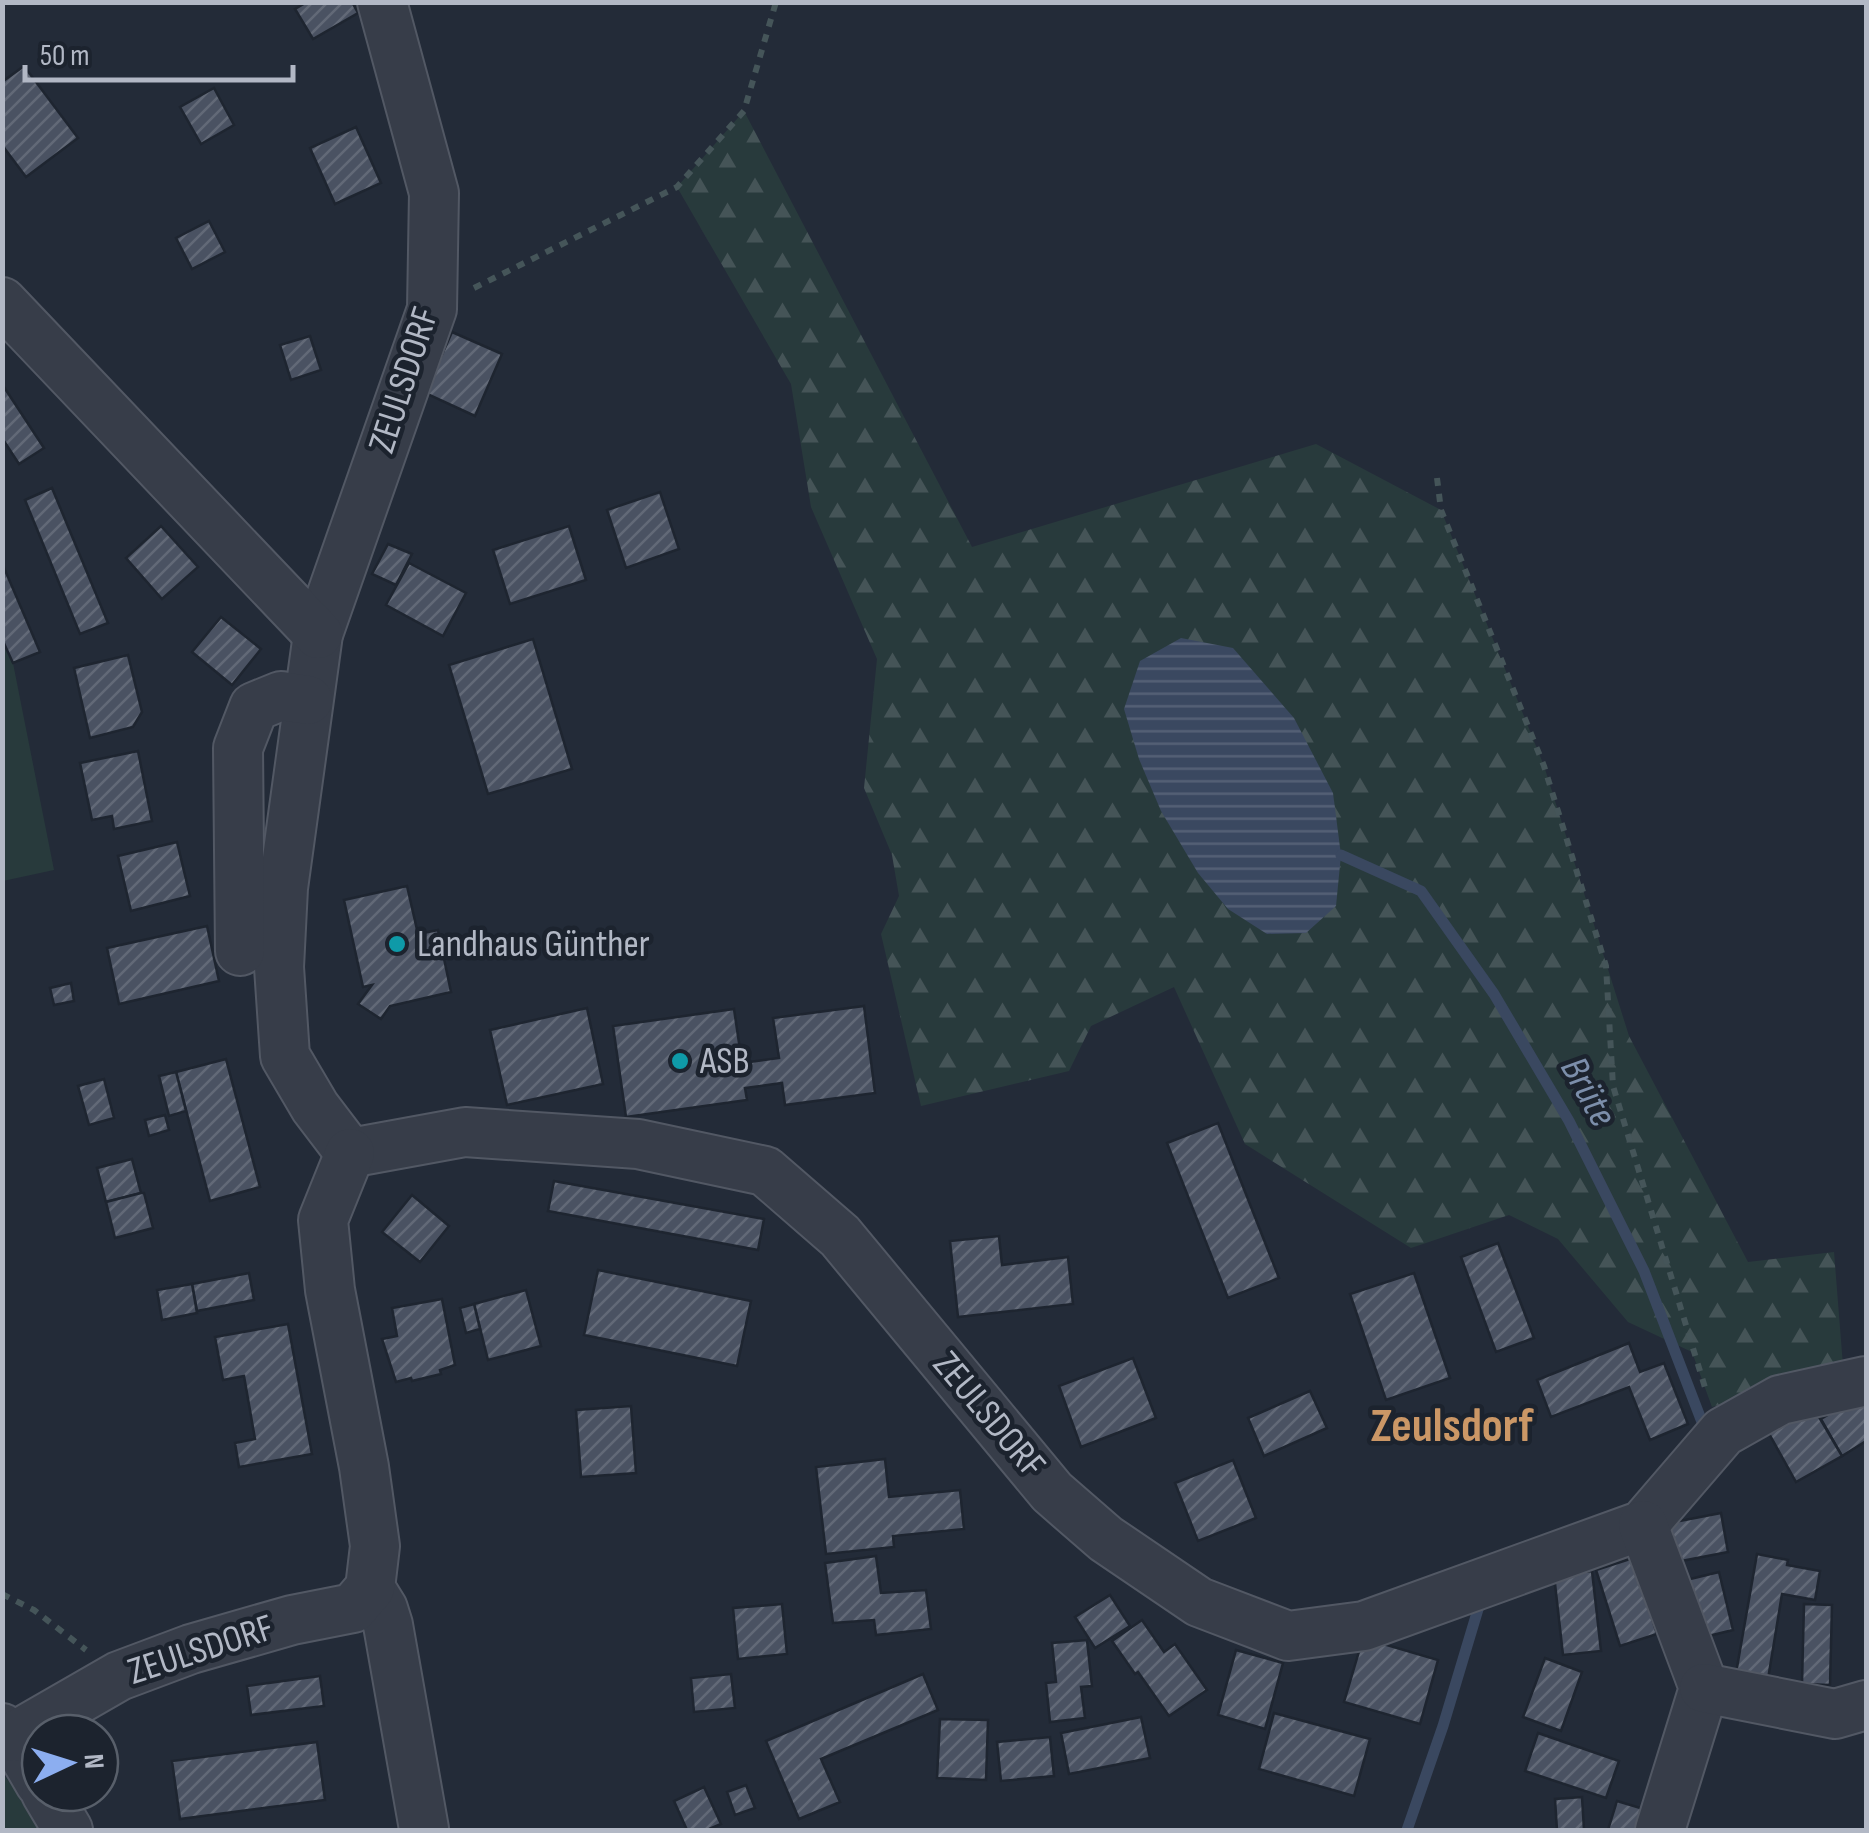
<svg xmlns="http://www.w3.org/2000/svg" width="1869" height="1833" font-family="'Sofia Sans Condensed',sans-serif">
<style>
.grass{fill:#283a3c}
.forest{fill:url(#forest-firs)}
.water{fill:url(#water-rules)}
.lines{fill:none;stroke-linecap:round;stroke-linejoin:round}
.stream{stroke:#3a4860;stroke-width:11}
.building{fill:url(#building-hatch);stroke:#1e2530;stroke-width:2.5}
.minor-casing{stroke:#525864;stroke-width:52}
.path{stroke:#455559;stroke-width:6;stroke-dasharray:8 8;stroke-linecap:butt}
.minor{stroke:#373d49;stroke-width:48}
.culture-dot{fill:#0f9aa8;stroke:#1c232e;stroke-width:4}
.labels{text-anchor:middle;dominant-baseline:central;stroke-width:9;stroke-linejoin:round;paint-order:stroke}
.street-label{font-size:38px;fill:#b2b8c5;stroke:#1c232e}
.poi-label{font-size:38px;fill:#b2b8c5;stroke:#1c232e;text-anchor:start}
.water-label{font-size:40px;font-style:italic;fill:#7c8eaa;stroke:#1c232e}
.district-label{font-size:48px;font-weight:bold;fill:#cb9766;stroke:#1c232e}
</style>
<defs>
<pattern id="forest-firs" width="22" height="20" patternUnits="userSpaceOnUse" patternTransform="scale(2.5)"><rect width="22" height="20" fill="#283a3c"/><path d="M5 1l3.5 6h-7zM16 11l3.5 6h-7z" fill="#455457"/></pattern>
<pattern id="water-rules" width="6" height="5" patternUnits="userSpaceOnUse" patternTransform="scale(2.5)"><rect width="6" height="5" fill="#3a4860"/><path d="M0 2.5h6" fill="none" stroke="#546075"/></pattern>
<pattern id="building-hatch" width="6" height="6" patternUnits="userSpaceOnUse" patternTransform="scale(2.5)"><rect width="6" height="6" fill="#4a5262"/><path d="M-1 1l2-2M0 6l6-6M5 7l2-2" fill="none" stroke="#626977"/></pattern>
</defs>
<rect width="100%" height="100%" fill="#232b38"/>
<g class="grass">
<path d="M3 642 13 663 54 870 3 881Z"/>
<path d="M2 1773 23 1799 41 1830H3Z"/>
</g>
<path class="forest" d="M744 111 972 547 1316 444 1441 510 1544 766 1629 1036 1748 1262 1834 1252 1843 1366 1712 1407 1692 1352 1628 1322 1558 1239 1509 1215 1411 1248 1245 1144 1174 987 1091 1026 1069 1071 921 1106 881 934 899 896 892 855 864 788 877 659 811 507 791 384 677 187Z"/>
<path class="water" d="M1181 638 1233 648 1294 718 1333 793 1341 855 1336 906 1306 933 1267 934 1228 909 1198 873 1161 811 1139 759 1124 709 1140 661Z"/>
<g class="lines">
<g class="stream">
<path d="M1341 855 1421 891 1494 994 1569 1121 1644 1271 1702 1422"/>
<path d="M1407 1830 1443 1726 1479 1606"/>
</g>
</g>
<g class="building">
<path d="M307 2H352L358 13 313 39 295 9Z"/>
<path d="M24 66 78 138 26 177 2 145V82Z"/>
<path d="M214 88 234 125 201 144 180 107Z"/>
<path d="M356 127 381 183 335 204 310 148Z"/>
<path d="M209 221 225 252 192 269 176 238Z"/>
<path d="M452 332 502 354 475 416 425 393Z"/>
<path d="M310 336 321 370 291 380 280 345Z"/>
<path d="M2 384 44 448 19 464 2 438Z"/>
<path d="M52 488 108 623 80 634 25 500Z"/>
<path d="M660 492 679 549 626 568 607 510Z"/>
<path d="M161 526 198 567 162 599 126 558Z"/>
<path d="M569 526 586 580 510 604 493 550Z"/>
<path d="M388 544 412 554 396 585 372 574Z"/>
<path d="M2 563 40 652 13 663 2 639Z"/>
<path d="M409 563 466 593 443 636 386 605Z"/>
<path d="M221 617 261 649 232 685 192 652Z"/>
<path d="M533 639 572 769 488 794 449 665Z"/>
<path d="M128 655 142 712 133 727 90 738 74 668Z"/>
<path d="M138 751 152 821 114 829 112 816 92 820 80 763Z"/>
<path d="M177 842 190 896 131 911 118 856Z"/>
<path d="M407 886 418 934 438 930 451 992 390 1006 381 1019 358 1004 372 985 363 987 344 900Z"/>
<path d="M207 926 219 981 119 1004 107 948Z"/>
<path d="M71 983 74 1001 54 1005 50 988Z"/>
<path d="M864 1006 875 1093 785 1105 782 1083 745 1088 747 1100 626 1117 613 1026 734 1009 742 1063 779 1058 773 1018Z"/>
<path d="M587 1008 603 1084 507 1105 490 1030Z"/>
<path d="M226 1059 260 1187 210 1201 176 1072Z"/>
<path d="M176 1072 186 1111 169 1116 159 1076Z"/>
<path d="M104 1079 114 1118 89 1125 78 1086Z"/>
<path d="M165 1115 169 1130 149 1136 145 1120Z"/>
<path d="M1218 1123 1279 1278 1228 1298 1167 1143Z"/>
<path d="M132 1159 141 1193 106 1202 97 1168Z"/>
<path d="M554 1181 764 1219 758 1250 548 1211Z"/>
<path d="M141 1193H144L153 1228 115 1238 106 1202Z"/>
<path d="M412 1195 449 1226 420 1262 382 1232Z"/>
<path d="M999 1236 1002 1265 1068 1257 1073 1304 958 1317 950 1241Z"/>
<path d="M1498 1243 1534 1338 1496 1352 1461 1257Z"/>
<path d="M598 1270 751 1301 737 1366 584 1335Z"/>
<path d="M249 1273 254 1300 197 1311 192 1284Z"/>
<path d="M1414 1273 1450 1378 1386 1400 1350 1294Z"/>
<path d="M192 1284 197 1313 162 1320 157 1290Z"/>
<path d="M526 1290 541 1346 488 1360 474 1304Z"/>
<path d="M442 1299 455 1365 440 1370 441 1374 412 1381 411 1378 396 1382 382 1339 397 1336 392 1308Z"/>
<path d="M474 1304 480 1329 466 1333 460 1308Z"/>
<path d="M288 1324 312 1454 239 1467 235 1443 255 1439 244 1376 223 1380 215 1337Z"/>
<path d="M1629 1343 1640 1372 1664 1363 1688 1424 1650 1440 1629 1387 1551 1417 1537 1380Z"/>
<path d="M1133 1358 1156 1418 1081 1447 1059 1386Z"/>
<path d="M1310 1391 1327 1428 1264 1456 1248 1418Z"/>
<path d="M1866 1392V1441L1842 1456 1821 1419Z"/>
<path d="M1812 1405 1842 1456 1796 1482 1767 1430Z"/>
<path d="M631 1406 636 1473 581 1477 576 1410Z"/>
<path d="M885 1459 889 1497 960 1490 964 1529 893 1536 894 1547 826 1554 816 1467Z"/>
<path d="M1233 1460 1256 1518 1198 1541 1175 1483Z"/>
<path d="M1721 1513 1728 1552 1671 1563 1664 1524Z"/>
<path d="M1757 1554 1788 1560 1787 1565 1820 1571 1815 1600 1782 1594 1768 1679 1736 1673Z"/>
<path d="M876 1556 881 1593 926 1590 931 1629 876 1635 874 1620 833 1623 825 1563Z"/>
<path d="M1633 1558 1657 1634 1620 1646 1596 1570Z"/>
<path d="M1592 1571 1601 1651 1563 1655 1554 1575Z"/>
<path d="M1719 1572 1733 1630 1692 1640 1678 1582Z"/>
<path d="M1110 1595 1130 1626 1095 1648 1075 1617Z"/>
<path d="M782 1604 787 1654 738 1659 733 1608Z"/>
<path d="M1804 1604 1832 1605 1830 1685 1802 1684Z"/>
<path d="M1142 1620 1164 1652 1175 1644 1207 1690 1169 1716 1138 1672 1135 1674 1112 1641Z"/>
<path d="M1363 1638 1438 1660 1420 1724 1344 1702Z"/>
<path d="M1087 1640 1092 1686 1081 1687 1085 1718 1050 1722 1046 1683 1056 1682 1052 1643Z"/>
<path d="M1236 1650 1283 1663 1265 1729 1218 1715Z"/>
<path d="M1545 1658 1582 1672 1561 1731 1523 1717Z"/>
<path d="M731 1674 735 1708 694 1712 691 1678Z"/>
<path d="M923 1674 938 1710 821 1759 840 1802 799 1819 766 1741Z"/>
<path d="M320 1676 324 1706 251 1715 247 1686Z"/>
<path d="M1274 1713 1370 1739 1354 1796 1259 1769Z"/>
<path d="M1141 1717 1150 1758 1069 1774 1061 1733Z"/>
<path d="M940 1719 988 1720 986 1780 937 1778Z"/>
<path d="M1538 1733 1619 1761 1606 1798 1525 1771Z"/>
<path d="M1050 1737 1054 1776 1001 1781 997 1742Z"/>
<path d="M317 1742 325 1800 180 1819 172 1761Z"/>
<path d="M746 1785 755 1808 735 1815 727 1792Z"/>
<path d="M704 1787 721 1824 707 1830H687L674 1801Z"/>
<path d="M1582 1797 1584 1830H1557L1555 1799Z"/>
<path d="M1617 1801 1647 1810 1641 1830H1608Z"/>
</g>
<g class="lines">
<g class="minor-casing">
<g id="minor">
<path d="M382 2 434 193 432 309 318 634 283 888 279 967 285 1056 315 1107 350 1153 465 1132 638 1144 765 1171 840 1236 1052 1492 1106 1539 1199 1602 1288 1636 1364 1626 1643 1525 1723 1432 1780 1400 1866 1381"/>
<path d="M2 302 318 634"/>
<path d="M240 951 238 748 254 707 281 696 308 700"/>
<path d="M1643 1525 1704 1688 1660 1830"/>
<path d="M370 1588 383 1609 388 1625 424 1829"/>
<path d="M1704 1688 1835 1714 1866 1705"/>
<path d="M2 1728 13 1737 40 1783"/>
<path d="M13 1737 119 1676 191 1649 292 1620 353 1608 370 1588 375 1546 364 1467 330 1290 323 1220 350 1153"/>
<path d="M46 1793 68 1830"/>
</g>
</g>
<g class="path">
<path d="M474 288 677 187 744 111 776 2"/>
<path d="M1437 478 1441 510 1544 766 1606 966 1613 1086 1707 1394"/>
<path d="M2 1594 34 1610 86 1650"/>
</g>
<use href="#minor" class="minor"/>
</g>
<g class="culture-dot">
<circle cx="397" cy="944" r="10"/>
<circle cx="680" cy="1061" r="10"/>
</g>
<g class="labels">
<g class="street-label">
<text transform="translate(404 380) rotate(-72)">ZEULSDORF</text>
<text transform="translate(989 1415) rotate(50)">ZEULSDORF</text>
<text transform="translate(201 1650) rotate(-18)">ZEULSDORF</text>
</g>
<g class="poi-label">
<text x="417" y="944">Landhaus Günther</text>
<text x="700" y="1061">ASB</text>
</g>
<g class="water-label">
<text transform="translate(1588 1092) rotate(61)">Brüte</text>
</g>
<g class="district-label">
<text x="1452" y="1426">Zeulsdorf</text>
</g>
</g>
<rect width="1869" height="1833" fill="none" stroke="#b2b8c5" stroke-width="10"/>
<g transform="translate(70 1763) rotate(86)"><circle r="48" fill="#1c232e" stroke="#585f6a" stroke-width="2.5"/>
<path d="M0-8L18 38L0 25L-18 38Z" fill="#8caef0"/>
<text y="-15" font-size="28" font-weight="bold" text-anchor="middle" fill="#b2b8c5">N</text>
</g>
<path d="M25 65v15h268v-15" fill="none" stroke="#b2b8c5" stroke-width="5"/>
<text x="40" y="65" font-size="30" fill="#b2b8c5" stroke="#1c232e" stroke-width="8" paint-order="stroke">50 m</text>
</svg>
